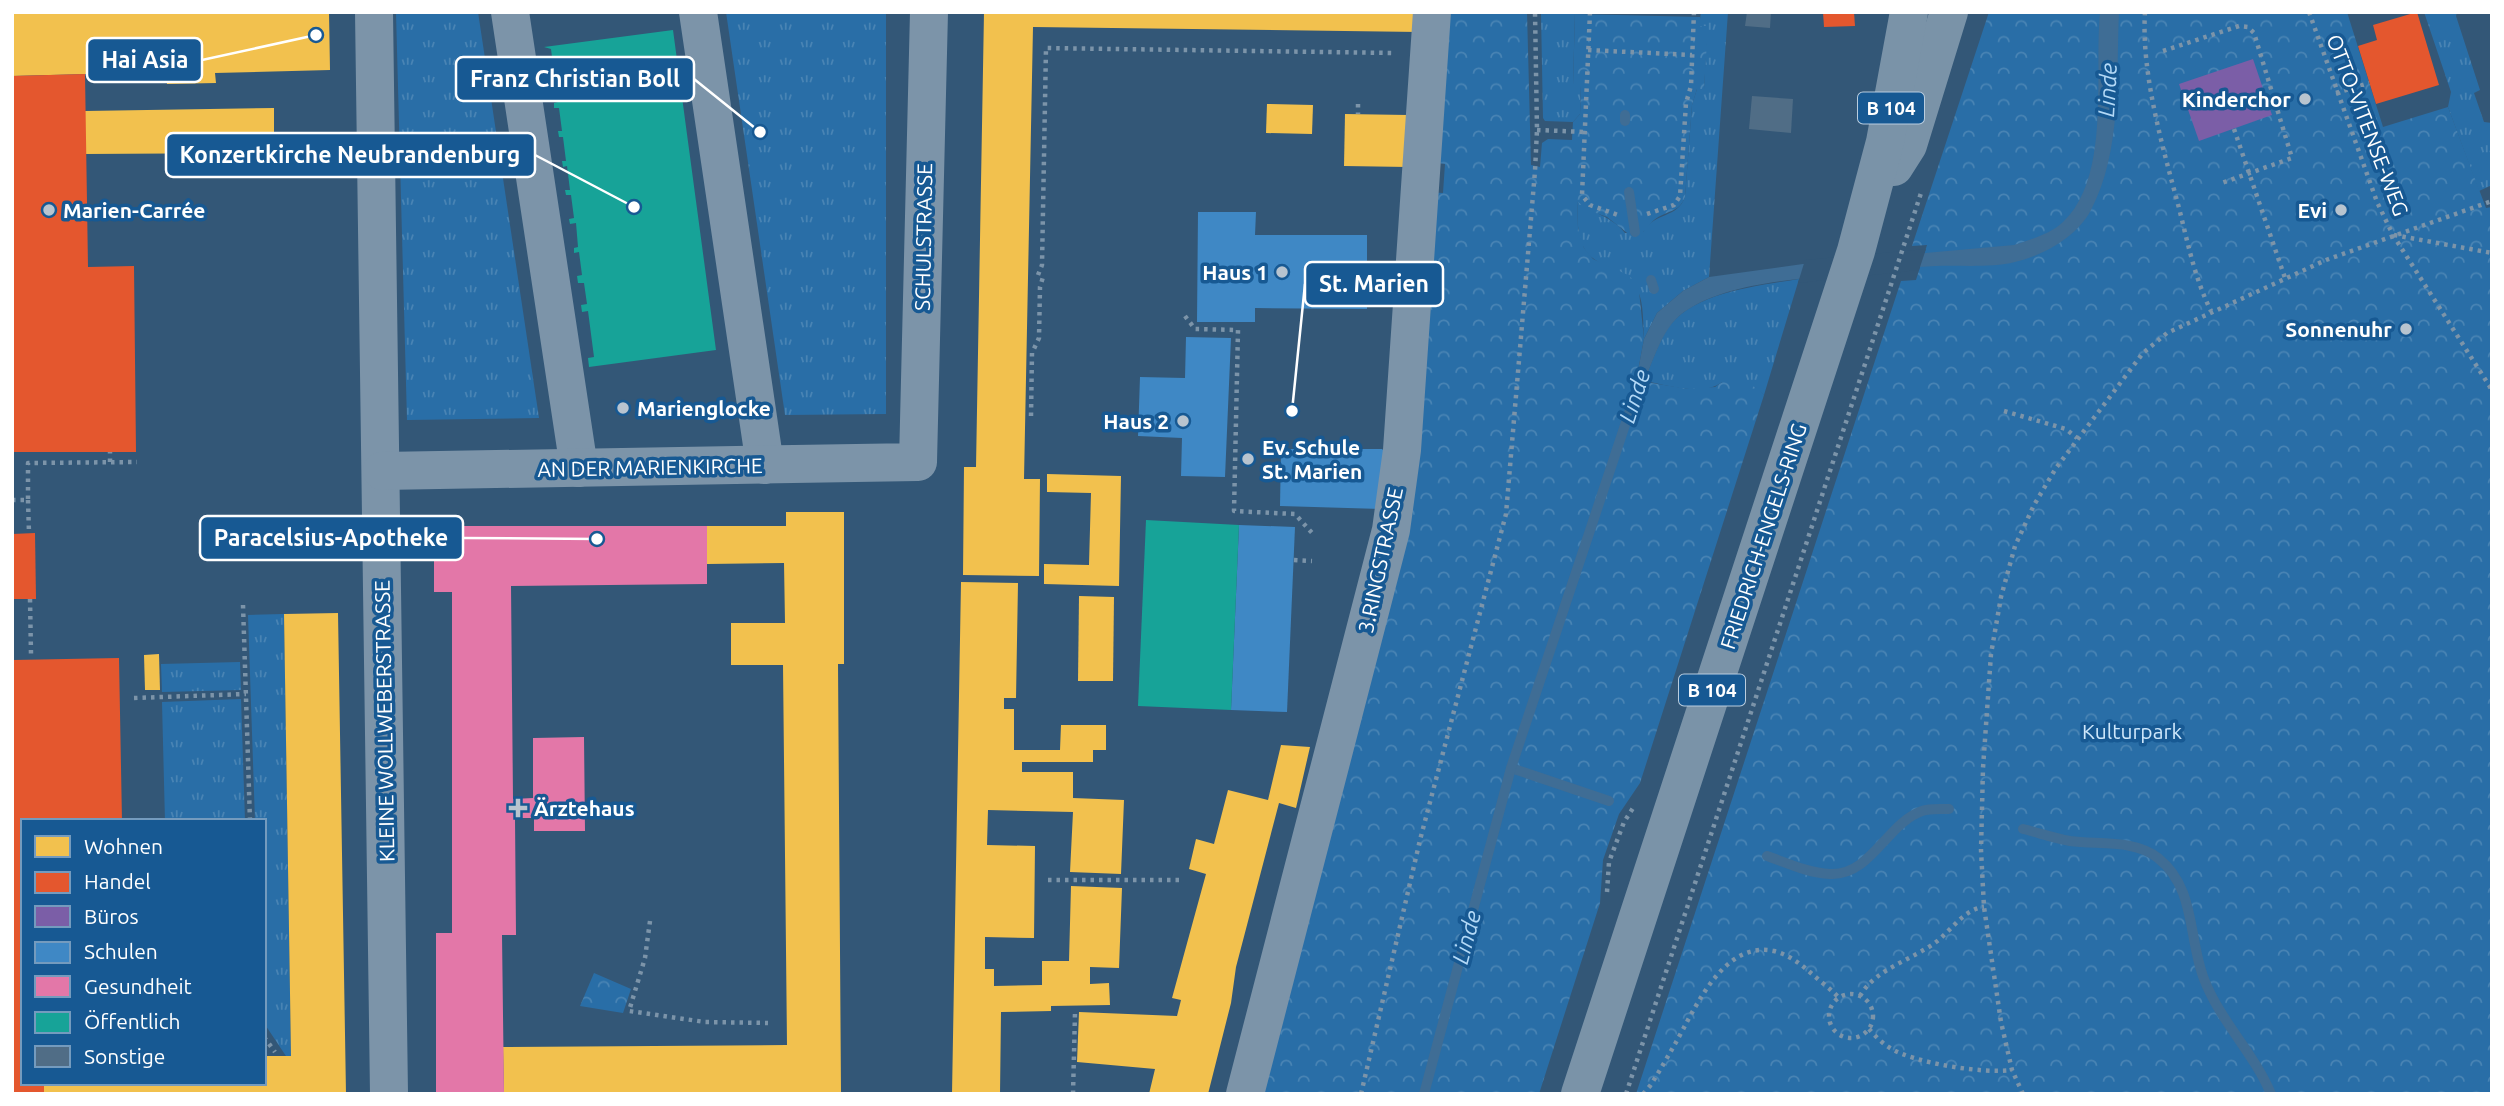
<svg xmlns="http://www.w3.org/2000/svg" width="2504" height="1106" font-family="Ubuntu,sans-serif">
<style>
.grass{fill:url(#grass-tufts)}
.forest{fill:url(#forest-crowns)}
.water{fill:#3f6d95}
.pier{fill:#335777}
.homes{fill:#f2c14e}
.shops{fill:#e4572e}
.offices{fill:#7b5ea7}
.schools{fill:#3f88c5}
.health{fill:#e377a8}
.public{fill:#17a398}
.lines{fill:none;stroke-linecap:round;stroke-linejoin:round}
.stream{stroke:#3f6d95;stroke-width:10}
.building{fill:#506d86}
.path{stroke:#7c94a9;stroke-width:4.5;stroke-dasharray:3.5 5;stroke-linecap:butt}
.minor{stroke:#7c94a9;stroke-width:38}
.major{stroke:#7a93a8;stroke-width:38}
.poi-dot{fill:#b8c4cf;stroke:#175993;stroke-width:2.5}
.labels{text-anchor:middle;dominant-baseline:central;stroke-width:7;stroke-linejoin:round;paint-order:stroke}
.shield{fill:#175993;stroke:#b9cddf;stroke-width:2}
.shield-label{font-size:19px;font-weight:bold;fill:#fff}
.poi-label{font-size:21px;font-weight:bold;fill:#fff;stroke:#175993;text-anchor:end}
.street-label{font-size:21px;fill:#fff;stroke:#175993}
.park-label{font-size:21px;fill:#cee7fb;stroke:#175993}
.water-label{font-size:23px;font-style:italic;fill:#b3d9f7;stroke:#175993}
.leader{fill:none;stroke:#fff;stroke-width:2.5}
.callout-dot{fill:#fff;stroke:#175993;stroke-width:2.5}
.callout{fill:#175993;stroke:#fff;stroke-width:2.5}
.callout-label{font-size:23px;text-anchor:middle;font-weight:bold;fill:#fff}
</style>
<defs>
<pattern id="grass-tufts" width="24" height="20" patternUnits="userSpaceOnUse" patternTransform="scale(1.75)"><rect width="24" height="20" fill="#296ea7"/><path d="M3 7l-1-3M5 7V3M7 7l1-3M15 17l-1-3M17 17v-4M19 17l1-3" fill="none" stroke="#4984b4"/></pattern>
<pattern id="forest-crowns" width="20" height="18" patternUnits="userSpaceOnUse" patternTransform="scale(1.75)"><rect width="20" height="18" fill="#296ea7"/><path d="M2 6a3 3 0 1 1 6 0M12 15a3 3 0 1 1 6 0" fill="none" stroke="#4984b4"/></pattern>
</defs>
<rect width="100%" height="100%" fill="#335777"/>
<g class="grass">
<path d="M396 12H478L539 418 407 420Z"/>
<path d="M726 12H886V414L785 415Z"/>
<path d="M1575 12 1573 84 1581 85 1580 114 1573 122 1545 121 1543 118 1541 13Z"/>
<path d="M1701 12H1728L1709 277 1683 291 1657 313 1644 339C1643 325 1644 304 1638 291 1628 266 1596 270 1584 248 1576 234 1578 215 1577 200 1592 214 1612 216 1625 233L1643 232C1656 211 1677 219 1685 197L1692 105 1697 89H1704L1707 26H1699Z"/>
<path d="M2424 12H2457L2456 16 2480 90 2474 93 2484 122 2492 123V185L2479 191 2448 107 2451 92Z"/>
<path d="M1799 279 1764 395 1757 388 1722 382C1702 397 1668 385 1644 381 1651 365 1657 346 1666 331 1690 292 1758 286 1799 279Z"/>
<path d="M284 614 291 1056H286L264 1023V821H255L248 615Z"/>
<path d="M240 662 241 690 162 692 161 664Z"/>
<path d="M241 699 245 821H165L162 702Z"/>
</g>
<g class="forest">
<path d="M1439 12H1527L1531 165 1540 167 1542 143 1548 139 1572 140 1573 122 1580 114 1581 86 1573 85 1575 14 1700 17V26H1708L1704 89H1697L1692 105 1685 197C1679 213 1667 210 1654 220 1648 225 1645 232 1638 236H1631L1607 217 1588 210 1577 201 1578 228 1584 248 1593 259 1628 275 1636 282 1639 291 1644 339 1637 376 1639 381 1689 389 1715 387 1722 382 1731 380 1758 388 1764 395 1640 783 1619 814 1603 860 1600 903 1539 1094H1253L1399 531 1428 192 1443 193 1445 164 1431 162Z"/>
<path d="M1989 12H2347L2383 127 2448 107 2486 208 2492 207V1094H1636L1901 281 1916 280 1927 245 1912 246Z"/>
<path d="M594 973 631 989 623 1013 580 1006Z"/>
</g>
<path class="water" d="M2100 12H2119C2116 77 2122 151 2091 210 2077 237 2044 255 2015 262 1992 268 1960 265 1936 266 1908 267 1880 271 1852 274 1800 279 1720 282 1679 316 1661 332 1654 360 1644 381H1639L1637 376 1644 339 1657 313 1683 291 1709 277 1803 264 2014 245C2031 239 2049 235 2063 222 2111 177 2094 73 2100 12Z"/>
<path class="pier" d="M1926 249 1919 270 1798 283 1805 260Z"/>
<g class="homes">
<path d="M79 12H329L330 70 215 73 216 83 167 84 166 72 12 76V14Z"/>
<path d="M984 12H1420L1419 32 1033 27 1024 479H1040L1039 576 963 575 964 467H976Z"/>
<path d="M1267 104 1313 105 1312 134 1266 133Z"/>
<path d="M274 108V153L85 154V111Z"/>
<path d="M1345 114 1408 115V167L1344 166Z"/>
<path d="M1047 474 1121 476 1119 586 1044 584V564L1089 565 1091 493 1047 492Z"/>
<path d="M786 512H844V664H838L841 1094H504L503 1047 787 1045 783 665H731V623H785L784 563 707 564V526H786Z"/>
<path d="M961 582 1018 583 1016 698H1004V709H1014V750H1060L1061 725H1106V750H1093V762H1022V772H1073V798L1124 800 1121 874 1070 872 1073 812 988 810 987 845 1035 846 1034 938 985 937V969H994V986L1042 985V961H1069L1071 886 1122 888 1119 968 1090 967V984L1109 983 1110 1005 1051 1006V1011L1001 1012 1000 1094H952Z"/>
<path d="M1079 596 1114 597 1113 681H1078Z"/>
<path d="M338 613 346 1094H44V1085L264 1083V1056H291L284 614Z"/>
<path d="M159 654 160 690H145L144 655Z"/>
<path d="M1281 745 1310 747 1296 808 1279 803 1236 967 1231 1003 1208 1094H1149L1155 1069 1077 1062 1079 1012 1177 1016 1181 1000 1172 998 1206 874 1189 869 1196 839 1214 844 1228 790 1268 800Z"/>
</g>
<g class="shops">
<path d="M1823 12H1854L1855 26 1824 27Z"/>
<path d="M2417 12 2439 85 2376 104 2358 46 2377 40 2373 25Z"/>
<path d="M85 74 88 267 134 266 136 452H12V76Z"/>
<path d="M35 533 36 599H12V534Z"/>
<path d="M119 658 122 821H23V1083H44V1094H12V660Z"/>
</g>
<path class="offices" d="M2253 59 2272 115 2199 141 2179 84Z"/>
<g class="schools">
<path d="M1198 212H1256L1255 235H1367V309L1255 308V322H1197Z"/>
<path d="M1186 337 1231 338 1225 477 1181 476 1182 438 1138 436 1140 377 1185 378Z"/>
<path d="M1281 449H1382L1392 460 1381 509 1280 506Z"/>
<path d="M1239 525 1295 527 1287 712 1231 710Z"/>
</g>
<path class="health" d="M434 526H707V584L511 586 513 799 533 798V738L584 737 585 831H534V818H515L516 935H502L504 1094H436V933H452V592H434Z"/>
<g class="public">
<path d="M673 30 716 350 589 367 588 358 594 357 588 311 582 312 581 305 587 304 584 283H578L577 276 582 275 579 252 574 253V248L578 247 576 223 570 224 569 219 574 218 571 195H566L565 190H570L567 166 563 167 562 161H566L563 137H559L558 131H562L559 108H554V103L558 102 555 79 551 80 550 74 554 73 551 49 544 47Z"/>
<path d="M1146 520 1239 525 1231 710 1138 706Z"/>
</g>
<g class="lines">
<g class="stream">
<path d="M1625 115V121"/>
<path d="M1629 192 1635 232"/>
<path d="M1651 280 1654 289"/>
<path d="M1511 768 1609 801"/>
<path d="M2023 829C2039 833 2054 838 2070 841 2097 845 2134 839 2158 858 2196 888 2188 938 2204 979 2220 1021 2254 1053 2271 1094"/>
<path d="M1767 856C1787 863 1808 873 1830 874 1871 876 1887 823 1922 811 1930 808 1939 809 1949 809"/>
<path d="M1424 1094 1511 768 1643 371"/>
</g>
</g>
<g class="building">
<path d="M1747 12H1771L1770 28 1745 26Z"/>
<path d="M1752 96 1793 99 1791 133 1749 129Z"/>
</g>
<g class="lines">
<g class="path">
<path d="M1590 12 1582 195 1590 205 1618 215"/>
<path d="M2145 12C2141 74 2163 148 2179 208 2188 244 2195 279 2211 311"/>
<path d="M2309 12 2377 202 2393 235 2492 390"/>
<path d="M1588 50 1692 55"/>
<path d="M2163 51 2239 26 2248 27 2254 33 2292 158 2219 184"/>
<path d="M2336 93 2369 83"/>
<path d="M1358 104V114"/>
<path d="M2234 129 2285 278"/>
<path d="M1537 130 1585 132"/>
<path d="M1647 214 1674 205 1680 196 1686 103 1691 86 1694 12"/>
<path d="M2394 235 2492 253"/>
<path d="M1038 275 1042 265 1046 48 1393 53"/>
<path d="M1185 316 1195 329 1238 330 1234 511 1295 514 1313 534"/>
<path d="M2004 411 2066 429 2077 438"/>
<path d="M1031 416 1032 353 1039 338 1040 287 1043 277"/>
<path d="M110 462V452"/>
<path d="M12 500H28V463L137 462"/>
<path d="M28 500 29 533"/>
<path d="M1294 560 1312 561"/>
<path d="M30 599 31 654"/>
<path d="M243 605 250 821"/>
<path d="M134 698 246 694"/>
<path d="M1048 880H1182"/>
<path d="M1607 892 1609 862 1624 822 1635 805"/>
<path d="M650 921 645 958 629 1011 705 1022 768 1023"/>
<circle cx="1851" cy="1016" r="22"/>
<path d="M1860 996C1875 969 1912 960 1936 942 1952 930 1964 909 1984 907"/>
<path d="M1869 1029C1875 1036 1882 1043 1890 1048 1914 1063 1983 1074 2012 1070"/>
<path d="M264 1037 275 1052"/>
<path d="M1073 1094 1075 1013"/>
<path d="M1361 1094 1420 840 1506 514 1535 171 1537 130 1535 12"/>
<path d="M1626 1094 1922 190"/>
<path d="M1643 1094 1650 1086C1659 1072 1667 1058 1675 1044 1695 1009 1723 940 1774 951 1793 956 1805 968 1819 980 1826 986 1833 991 1839 998"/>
<path d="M2023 1094 2012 1070 2001 1022 1984 907 1981 850 1983 768 1991 654 2001 597 2015 546 2034 505 2056 468 2143 353 2167 333 2326 260 2492 201"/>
</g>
<g class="minor">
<path d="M374 12 389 1094"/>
<path d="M510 12 579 468"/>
<path d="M698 12 765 465"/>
<path d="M382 471 918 462 929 12"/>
<path d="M1245 1094 1391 530 1402 450 1432 12"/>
</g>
<g class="major">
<path d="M1894 167 1908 145 1949 12"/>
<path d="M1580 1094 1856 251 1885 142 1909 12"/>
</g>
</g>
<g class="poi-dot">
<circle cx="2305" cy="99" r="7"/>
<circle cx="49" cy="210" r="7"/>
<circle cx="2341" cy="210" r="7"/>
<circle cx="1282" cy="272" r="7"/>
<circle cx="2406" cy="329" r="7"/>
<circle cx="623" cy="408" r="7"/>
<circle cx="1183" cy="421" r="7"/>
<circle cx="1248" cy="459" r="7"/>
<path d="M514.5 797.5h7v7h7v7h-7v7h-7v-7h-7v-7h7z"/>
</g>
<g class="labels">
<g class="shield">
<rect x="1858" y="92.5" width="66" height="31" rx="5"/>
<rect x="1679" y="674.5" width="66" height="31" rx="5"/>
</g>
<g class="shield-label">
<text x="1891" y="108">B 104</text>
<text x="1712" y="690">B 104</text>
</g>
<g class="poi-label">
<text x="2291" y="99">Kinderchor</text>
<text x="63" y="210" text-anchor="start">Marien-Carrée</text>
<text x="2327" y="210">Evi</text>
<text x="1268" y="272">Haus 1</text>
<text x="2392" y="329">Sonnenuhr</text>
<text x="637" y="408" text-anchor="start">Marienglocke</text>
<text x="1169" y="421">Haus 2</text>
<text x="1262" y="447" text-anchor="start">Ev. Schule<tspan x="1262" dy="24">St. Marien</tspan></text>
<text x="534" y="808" text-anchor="start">Ärztehaus</text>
</g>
<g class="street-label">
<text transform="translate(2368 125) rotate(69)">OTTO-VITENSE-WEG</text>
<text transform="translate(923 237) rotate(-89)">SCHULSTRASSE</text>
<text transform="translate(650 467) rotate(-1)">AN DER MARIENKIRCHE</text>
<text transform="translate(1763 536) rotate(-72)">FRIEDRICH-ENGELS-RING</text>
<text transform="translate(1380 560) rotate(-78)">3.RINGSTRASSE</text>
<text transform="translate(384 721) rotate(-91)">KLEINE WOLLWEBERSTRASSE</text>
</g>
<g class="park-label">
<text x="2132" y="731">Kulturpark</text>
</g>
<g class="water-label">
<text transform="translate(2107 90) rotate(-87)">Linde</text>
<text transform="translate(1634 396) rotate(-72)">Linde</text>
<text transform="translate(1466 937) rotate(-75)">Linde</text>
</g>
</g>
<path class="leader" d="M316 35L202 60M760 132L694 79M634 207L535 155M1292 411L1305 284M597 539L463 538"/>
<g class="callout-dot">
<circle cx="316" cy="35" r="7"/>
<circle cx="760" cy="132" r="7"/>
<circle cx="634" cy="207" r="7"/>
<circle cx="1292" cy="411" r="7"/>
<circle cx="597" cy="539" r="7"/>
</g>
<g class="callout">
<rect x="87" y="38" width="115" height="44" rx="7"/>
<rect x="456" y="57" width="238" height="44" rx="7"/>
<rect x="166" y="133" width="369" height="44" rx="7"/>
<rect x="1305" y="262" width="138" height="44" rx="7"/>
<rect x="200" y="516" width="263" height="44" rx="7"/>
</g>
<g class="callout-label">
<text x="145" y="68">Hai Asia</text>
<text x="575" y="87">Franz Christian Boll</text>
<text x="350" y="163">Konzertkirche Neubrandenburg</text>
<text x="1374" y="292">St. Marien</text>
<text x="331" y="546">Paracelsius-Apotheke</text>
</g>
<rect width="2504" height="1106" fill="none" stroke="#ffffff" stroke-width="28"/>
<rect x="21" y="819" width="245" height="266" fill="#175993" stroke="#749bbe" stroke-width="2"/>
<rect x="35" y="836" width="35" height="21" fill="#f2c14e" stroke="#749bbe" stroke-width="2"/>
<text x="84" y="854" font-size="21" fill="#ffffff">Wohnen</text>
<rect x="35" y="872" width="35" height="21" fill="#e4572e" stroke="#749bbe" stroke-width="2"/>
<text x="84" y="889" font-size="21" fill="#ffffff">Handel</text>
<rect x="35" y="906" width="35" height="21" fill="#7b5ea7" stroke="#749bbe" stroke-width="2"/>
<text x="84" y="924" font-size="21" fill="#ffffff">Büros</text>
<rect x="35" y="942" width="35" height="21" fill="#3f88c5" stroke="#749bbe" stroke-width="2"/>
<text x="84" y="959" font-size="21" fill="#ffffff">Schulen</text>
<rect x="35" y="976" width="35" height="21" fill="#e377a8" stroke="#749bbe" stroke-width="2"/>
<text x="84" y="994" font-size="21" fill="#ffffff">Gesundheit</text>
<rect x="35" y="1012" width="35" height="21" fill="#17a398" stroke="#749bbe" stroke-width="2"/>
<text x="84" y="1029" font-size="21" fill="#ffffff">Öffentlich</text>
<rect x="35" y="1046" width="35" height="21" fill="#506d86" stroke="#749bbe" stroke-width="2"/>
<text x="84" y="1064" font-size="21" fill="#ffffff">Sonstige</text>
</svg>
